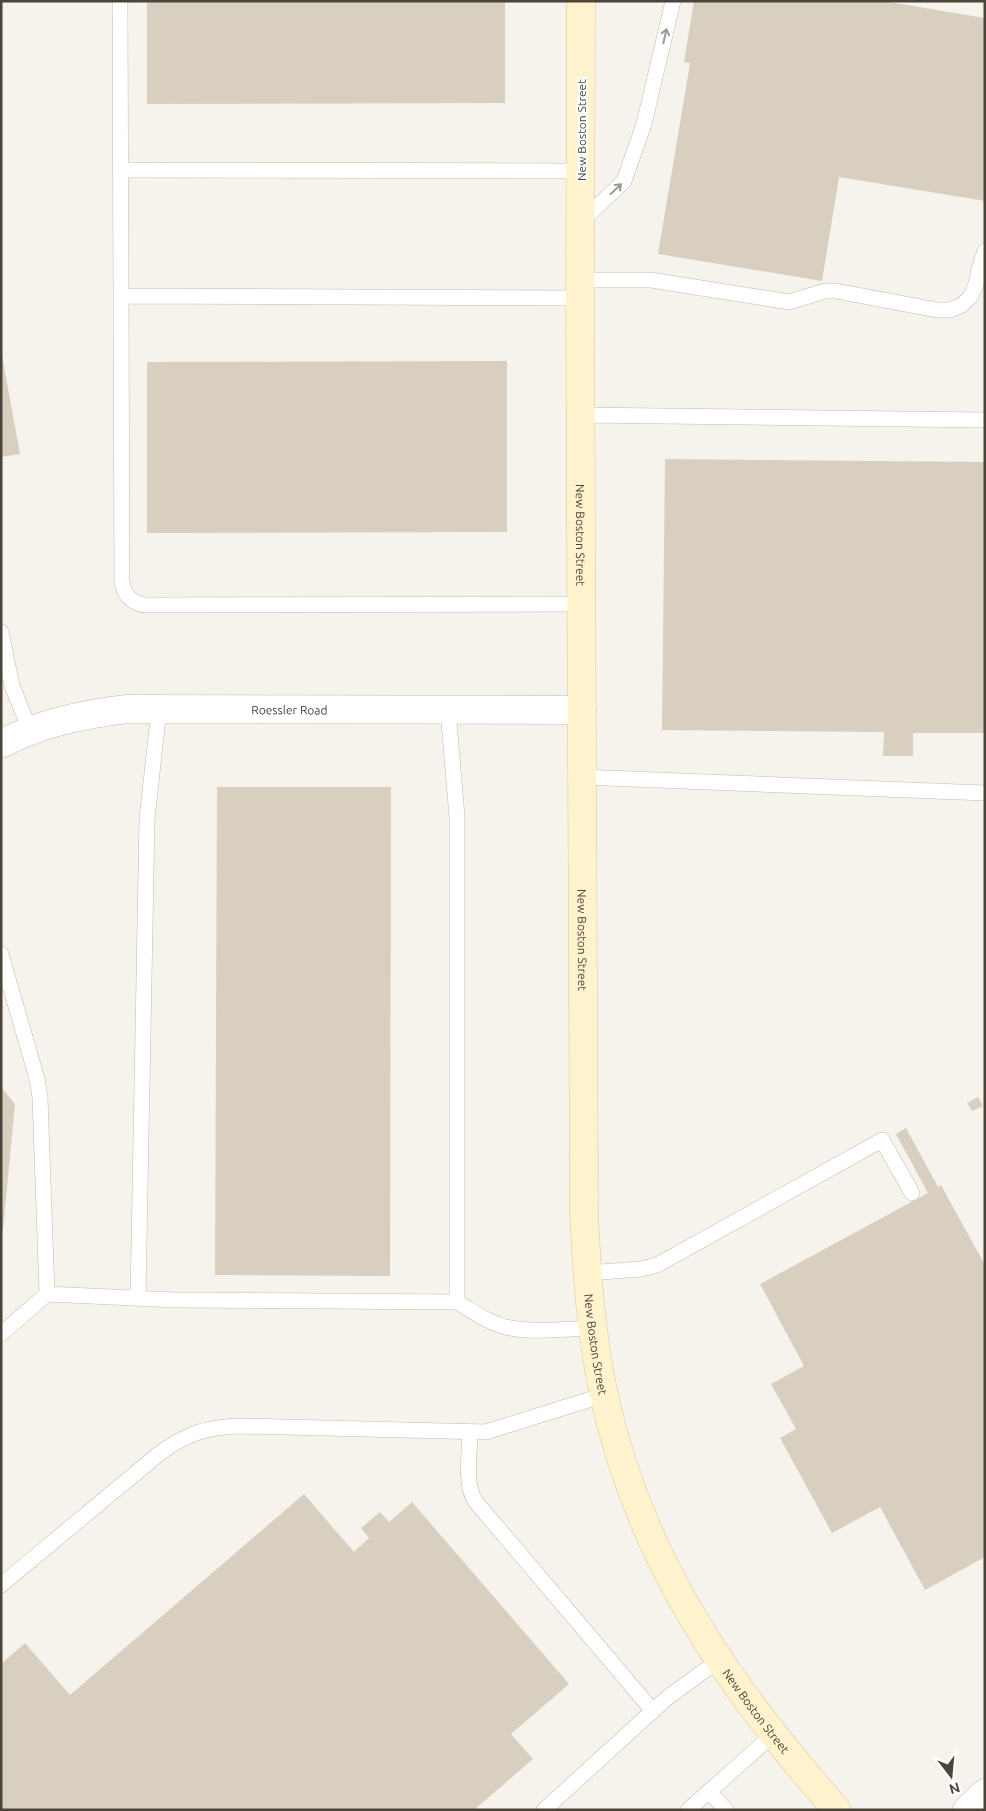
<svg xmlns="http://www.w3.org/2000/svg" width="986" height="1811" font-family="Ubuntu,sans-serif">
<style>
.building{fill:#d8cfc1}
.lines{fill:none;stroke-linecap:round;stroke-linejoin:round}
.service-casing{stroke:#c2bbae;stroke-width:16}
.minor-casing{stroke:#c2bbae;stroke-width:29}
.secondary-casing{stroke:#d6c79b;stroke-width:29}
.service{stroke:#fff;stroke-width:15}
.minor{stroke:#fff;stroke-width:28}
.secondary{stroke:#fff3cd;stroke-width:28}
.oneway{stroke:#9c9892}
.labels{text-anchor:middle;dominant-baseline:central;stroke-width:4.5;stroke-linejoin:round;paint-order:stroke}
.street-label{font-size:12px;fill:#4b4439;stroke:#fff}
</style>
<rect width="100%" height="100%" fill="#f6f3ec"/>
<g class="building">
<path d="M147 1H505V103L147 104Z"/>
<path d="M694 1H883L985 18V201L839 177 822 281 658 254 690 63 684 62Z"/>
<path d="M1 350 20 454 1 457Z"/>
<path d="M507 361V532L147 533V362Z"/>
<path d="M665 459 985 462V733H913V756H883L884 732 662 730Z"/>
<path d="M217 787H391L390 1276 215 1275Z"/>
<path d="M1 1087 15 1104 3 1230H1Z"/>
<path d="M978 1097 983 1106 972 1111 967 1103Z"/>
<path d="M906 1128 938 1187 941 1185 985 1265V1557L925 1590 880 1507 832 1533 780 1438 796 1429 771 1384 804 1366 760 1284 928 1193 896 1134Z"/>
<path d="M304 1494 354 1552 369 1538 361 1528 380 1512 389 1522 412 1502 569 1684 511 1734 533 1759 474 1810H1V1664L25 1643 70 1695Z"/>
</g>
<g class="lines">
<g class="service-casing">
<g id="service">
<path d="M120 1 121 296"/>
<path d="M121 170 581 171"/>
<path d="M580 223 624 181 644 124 673 1"/>
<path d="M580 280H651L789 302 825 291H836L937 310H950L962 305 971 296 976 284 979 269 985 251"/>
<path d="M580 298 121 296 122 582C124 595 132 604 146 605L582 604"/>
<path d="M580 415 985 420"/>
<path d="M1 632 12 686 30 730"/>
<path d="M448 710 457 817V1302"/>
<path d="M582 777 985 793"/>
<path d="M1 954 37 1079 40 1097 47 1294 1 1334"/>
<path d="M587 1273 641 1269 657 1265 882 1140 912 1193"/>
<path d="M47 1294 175 1300 457 1302C473 1311 488 1323 506 1327 530 1333 567 1329 593 1328"/>
<path d="M138 1298 147 819 159 709"/>
<path d="M470 1432C470 1453 464 1482 475 1501L653 1711"/>
<path d="M1 1585 160 1453C186 1434 206 1427 239 1426L486 1432 604 1395"/>
<path d="M709 1791 726 1810"/>
<path d="M544 1810 667 1698 719 1660"/>
<path d="M688 1810 774 1734"/>
</g>
</g>
<g class="minor-casing">
<g id="minor">
<path id="s1" d="M1 744C40 723 83 714 127 709L582 710"/>
<path d="M967 1810 985 1793"/>
</g>
</g>
<g class="secondary-casing">
<g id="secondary">
<path id="s2" d="M581 1 580 298 584 1214C587 1275 591 1335 604 1395 639 1558 728 1687 837 1810"/>
</g>
</g>
<use href="#service" class="service"/>
<use href="#minor" class="minor"/>
<use href="#secondary" class="secondary"/>
</g>
<defs><path id="oneway-shaft" d="M-6 0H5M1.5-3L5.5 0L1.5 3" fill="none" stroke-width="1.6" stroke-linecap="round" stroke-linejoin="round" transform="scale(1.25)"/></defs>
<g class="oneway">
<use href="#oneway-shaft" transform="translate(665 36) rotate(-77)"/>
<use href="#oneway-shaft" transform="translate(616 189) rotate(-43)"/>
</g>
<g class="labels">
<g class="street-label">
<text transform="translate(581 130) rotate(-90)">New Boston Street</text>
<text stroke="none"><textPath href="#s2" startOffset="534">New Boston Street</textPath></text>
<text stroke="none"><textPath href="#s1" startOffset="294">Roessler Road</textPath></text>
<text stroke="none"><textPath href="#s2" startOffset="939">New Boston Street</textPath></text>
<text stroke="none"><textPath href="#s2" startOffset="1344">New Boston Street</textPath></text>
<text stroke="none"><textPath href="#s2" startOffset="1749">New Boston Street</textPath></text>
</g>
</g>
<rect width="986" height="1811" fill="none" stroke="#4b4439" stroke-width="5"/>
<g transform="translate(951 1776) rotate(164)" stroke="#ffffff" stroke-width="4" paint-order="stroke">
<path d="M0-4L9 19L0 12L-9 19Z" fill="#4b4439"/>
<text y="-8" font-size="14" font-weight="bold" text-anchor="middle" fill="#4b4439">N</text>
</g>
</svg>
